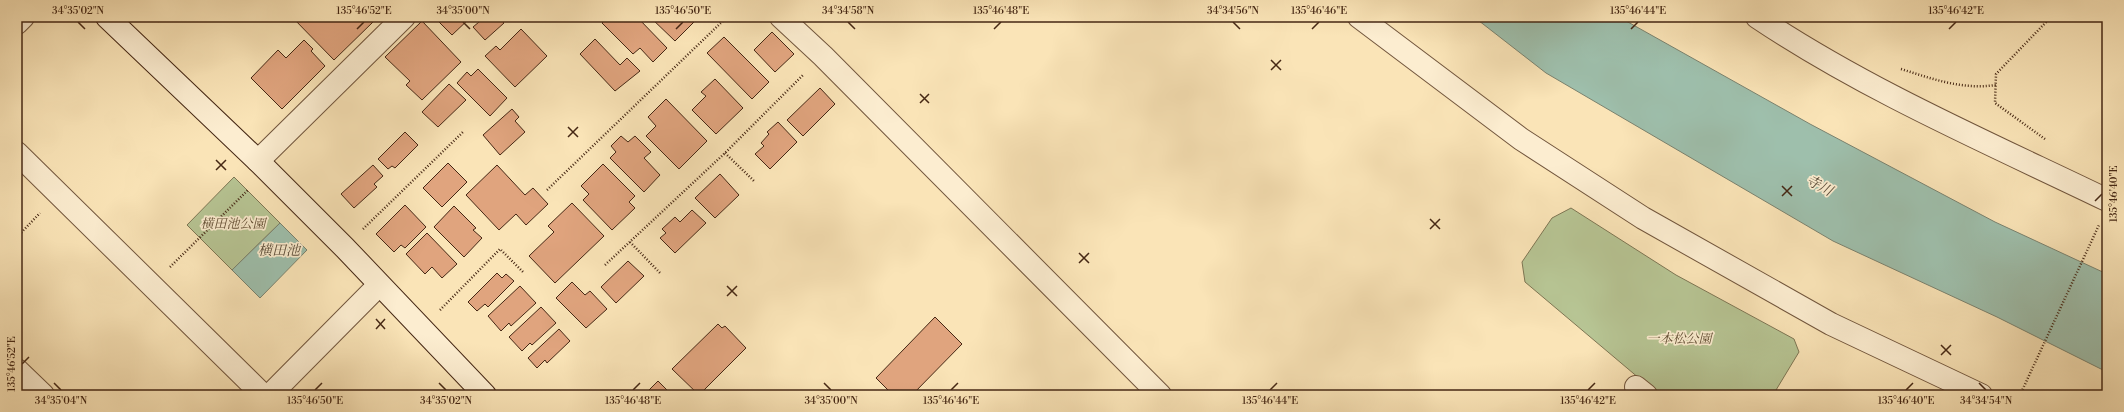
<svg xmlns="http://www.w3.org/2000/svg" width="2124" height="412" font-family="'Libre Bodoni','Noto Serif JP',serif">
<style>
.green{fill:#b7c594;stroke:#7e7654}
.water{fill:#9ebfac;stroke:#7a826f}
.building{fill:#e0a47e;stroke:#452714}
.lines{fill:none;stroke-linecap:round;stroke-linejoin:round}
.street-casing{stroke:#72563d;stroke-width:24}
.secondary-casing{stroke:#452714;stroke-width:24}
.path{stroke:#452714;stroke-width:2.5;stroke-dasharray:1 2;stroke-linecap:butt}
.street{stroke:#fcedd0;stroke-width:22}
.secondary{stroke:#fcedd0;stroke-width:22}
.ticks{fill:none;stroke:#452714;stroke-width:1.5}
.labels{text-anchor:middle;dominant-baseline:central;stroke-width:3.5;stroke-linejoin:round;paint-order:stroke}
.park-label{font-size:13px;font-style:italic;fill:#624e34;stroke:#fcedd0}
.water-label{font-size:14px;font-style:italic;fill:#5b4d3a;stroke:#fcedd0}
.neatline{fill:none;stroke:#452714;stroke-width:1.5}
.ticks-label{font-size:10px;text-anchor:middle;fill:#452714}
</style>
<rect width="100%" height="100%" fill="#fae4b7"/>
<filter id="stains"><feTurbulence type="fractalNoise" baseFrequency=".005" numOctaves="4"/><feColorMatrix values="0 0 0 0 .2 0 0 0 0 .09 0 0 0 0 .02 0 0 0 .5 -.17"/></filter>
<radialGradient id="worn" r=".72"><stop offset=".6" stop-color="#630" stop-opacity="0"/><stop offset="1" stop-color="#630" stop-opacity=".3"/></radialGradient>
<g class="green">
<path d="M234 177 280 223 232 270 187 225Z"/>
<path d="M1571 208 1676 275 1794 339 1799 352 1773 395H1659L1525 282 1522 262 1552 218Z"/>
</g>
<g class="water">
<path d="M1474 17H1619L1810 124 1995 222 2107 274V372L1997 317 1833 241 1546 73Z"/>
<path d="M280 223 307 250 260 298 232 270Z"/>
</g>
<g class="building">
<path d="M153 17H164L158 22Z"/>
<path d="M292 17H370L374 21 334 60Z"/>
<path d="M434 17H471L452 35Z"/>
<path d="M485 17H499L504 23 485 40 473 27Z"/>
<path d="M607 17H637L667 48 653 62 640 48 633 54 602 23Z"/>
<path d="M650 17H699L675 41Z"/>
<path d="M422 21 461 62 422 100 406 85 410 81 385 57Z"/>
<path d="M521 29 547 56 515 87 485 56 496 46 500 50Z"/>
<path d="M772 32 794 54 775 72 754 50Z"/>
<path d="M724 37 769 82 752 99 707 53Z"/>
<path d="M595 39 620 65 627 58 640 71 615 91 580 54Z"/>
<path d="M304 40 313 49 311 51 325 66 282 109 251 78 278 50 286 58Z"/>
<path d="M478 69 507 98 490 116 457 83 467 72 471 76Z"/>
<path d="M715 79 743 108 716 134 692 110 706 96 701 92Z"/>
<path d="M449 84 466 100 438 127 422 112Z"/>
<path d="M820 88 835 104 803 136 787 120Z"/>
<path d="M666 99 707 141 679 169 646 136 656 126 648 117Z"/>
<path d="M512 109 519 117 515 121 525 132 500 155 483 135Z"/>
<path d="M778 122 797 142 770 169 755 154 764 146 761 143 769 134 767 132Z"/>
<path d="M405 132 418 145 395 168 392 166 388 169 378 159Z"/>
<path d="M621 136 628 142 635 136 651 152 644 158 660 175 644 192 610 158 616 152 611 146Z"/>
<path d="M448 163 467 182 442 207 423 188Z"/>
<path d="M603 164 635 196 629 202 635 208 612 230 583 200 589 194 581 186Z"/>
<path d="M373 165 383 176 374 184 377 187 354 208 341 194Z"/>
<path d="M497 165 525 195 533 188 548 204 526 225 516 214 499 230 466 195Z"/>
<path d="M720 174 739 195 715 218 695 198Z"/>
<path d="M572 203 604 236 555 283 529 256 554 232 548 226Z"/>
<path d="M405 205 426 227 405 248 401 245 394 252 376 234Z"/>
<path d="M454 206 476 228 473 230 482 238 464 257 434 227Z"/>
<path d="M692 210 706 223 675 253 660 238 666 233 662 229 675 217 680 222Z"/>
<path d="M427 233 457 264 442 278 432 267 425 274 406 254Z"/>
<path d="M628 261 644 276 616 303 601 287Z"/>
<path d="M497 273 502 278 506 274 514 281 488 307 485 304 477 311 468 302Z"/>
<path d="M572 282 585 295 590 291 607 309 586 328 556 298Z"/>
<path d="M520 286 536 303 511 326 509 323 501 331 488 316Z"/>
<path d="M541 307 556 323 532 345 530 343 522 351 509 337Z"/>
<path d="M935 317 962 344 912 395H893L876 378Z"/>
<path d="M718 324 722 328 725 326 746 348 699 395 672 369Z"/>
<path d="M559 329 570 341 547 363 545 360 537 368 528 358Z"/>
<path d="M658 381 672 395H644Z"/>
</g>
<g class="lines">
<g class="street-casing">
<g id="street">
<path d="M781 17 823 56 1160 395"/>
<path d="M1359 17 1521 139 1643 218 1831 324 1981 395"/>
<path d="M1757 17C1866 90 1989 143 2107 200"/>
<path d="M17 23 23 17"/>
<path d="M17 153 263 395"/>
<path d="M258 161 404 17"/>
<path d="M17 370 43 395"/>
<path d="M1636 387 1646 395"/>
<path d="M270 395 379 285"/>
</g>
</g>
<g class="secondary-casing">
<path id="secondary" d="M107 17 258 161 345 248 485 395"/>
</g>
<g class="path">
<path d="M1901 69C1933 79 1962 90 1996 85"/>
<path d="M2045 139 1995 103 1996 74 2051 17"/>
<path d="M725 153 754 181"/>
<path d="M547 190 727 17"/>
<path d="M363 229 464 131"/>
<path d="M17 237 40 213"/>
<path d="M630 242 661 274"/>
<path d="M605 265 725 153 804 74"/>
<path d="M170 267 249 189"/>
<path d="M440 310 500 249 523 272"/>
<path d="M2020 395 2099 225"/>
</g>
<use href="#street" class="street"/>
<use href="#secondary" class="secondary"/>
</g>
<path class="ticks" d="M78 22 85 29M463 22 470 29M848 22 855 29M1233 22 1240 29M357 29 364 22M676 29 683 22M994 29 1001 22M1312 29 1319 22M1631 29 1638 22M1949 29 1956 22M1271 60 1281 70M1271 70 1281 60M920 94 929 103M920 103 929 94M568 127 578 137M568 137 578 127M216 160 226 170M216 170 226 160M1782 186 1792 196M1782 196 1792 186M2095 201 2102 194M1430 219 1440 229M1430 229 1440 219M1079 253 1089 263M1079 263 1089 253M727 286 737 296M727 296 737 286M376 319 385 329M376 329 385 319M1941 345 1951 355M1941 355 1951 345M22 364 29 357M54 383 61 390M439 383 446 390M824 383 831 390M1979 383 1986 390M315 390 322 383M633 390 640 383M951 390 958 383M1270 390 1277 383M1588 390 1595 383M1906 390 1913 383"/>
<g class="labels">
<g class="park-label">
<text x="233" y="224">横田池公園</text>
<text x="1679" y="339">一本松公園</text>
</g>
<g class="water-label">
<text transform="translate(1819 186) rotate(28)">寺川</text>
<text x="279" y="251">横田池</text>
</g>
</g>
<rect width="2124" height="412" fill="none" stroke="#fae4b7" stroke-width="44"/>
<rect x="22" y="22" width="2080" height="368" class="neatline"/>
<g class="ticks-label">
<text x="78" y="14">34°35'02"N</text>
<text x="364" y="14">135°46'52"E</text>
<text x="463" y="14">34°35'00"N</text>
<text x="683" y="14">135°46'50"E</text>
<text x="848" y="14">34°34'58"N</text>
<text x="1001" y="14">135°46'48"E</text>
<text x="1233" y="14">34°34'56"N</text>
<text x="1319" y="14">135°46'46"E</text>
<text x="1638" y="14">135°46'44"E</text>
<text x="1956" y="14">135°46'42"E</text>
<text transform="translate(2113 194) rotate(-90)" y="4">135°46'40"E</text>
<text transform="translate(11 364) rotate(-90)" y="4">135°46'52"E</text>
<text x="61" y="404">34°35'04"N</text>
<text x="315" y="404">135°46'50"E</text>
<text x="446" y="404">34°35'02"N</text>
<text x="633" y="404">135°46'48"E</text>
<text x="831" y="404">34°35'00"N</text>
<text x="951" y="404">135°46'46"E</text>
<text x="1270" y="404">135°46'44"E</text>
<text x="1588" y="404">135°46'42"E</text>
<text x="1906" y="404">135°46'40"E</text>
<text x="1986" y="404">34°34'54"N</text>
</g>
<rect width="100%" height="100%" filter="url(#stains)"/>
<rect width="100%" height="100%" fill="url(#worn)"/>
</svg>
